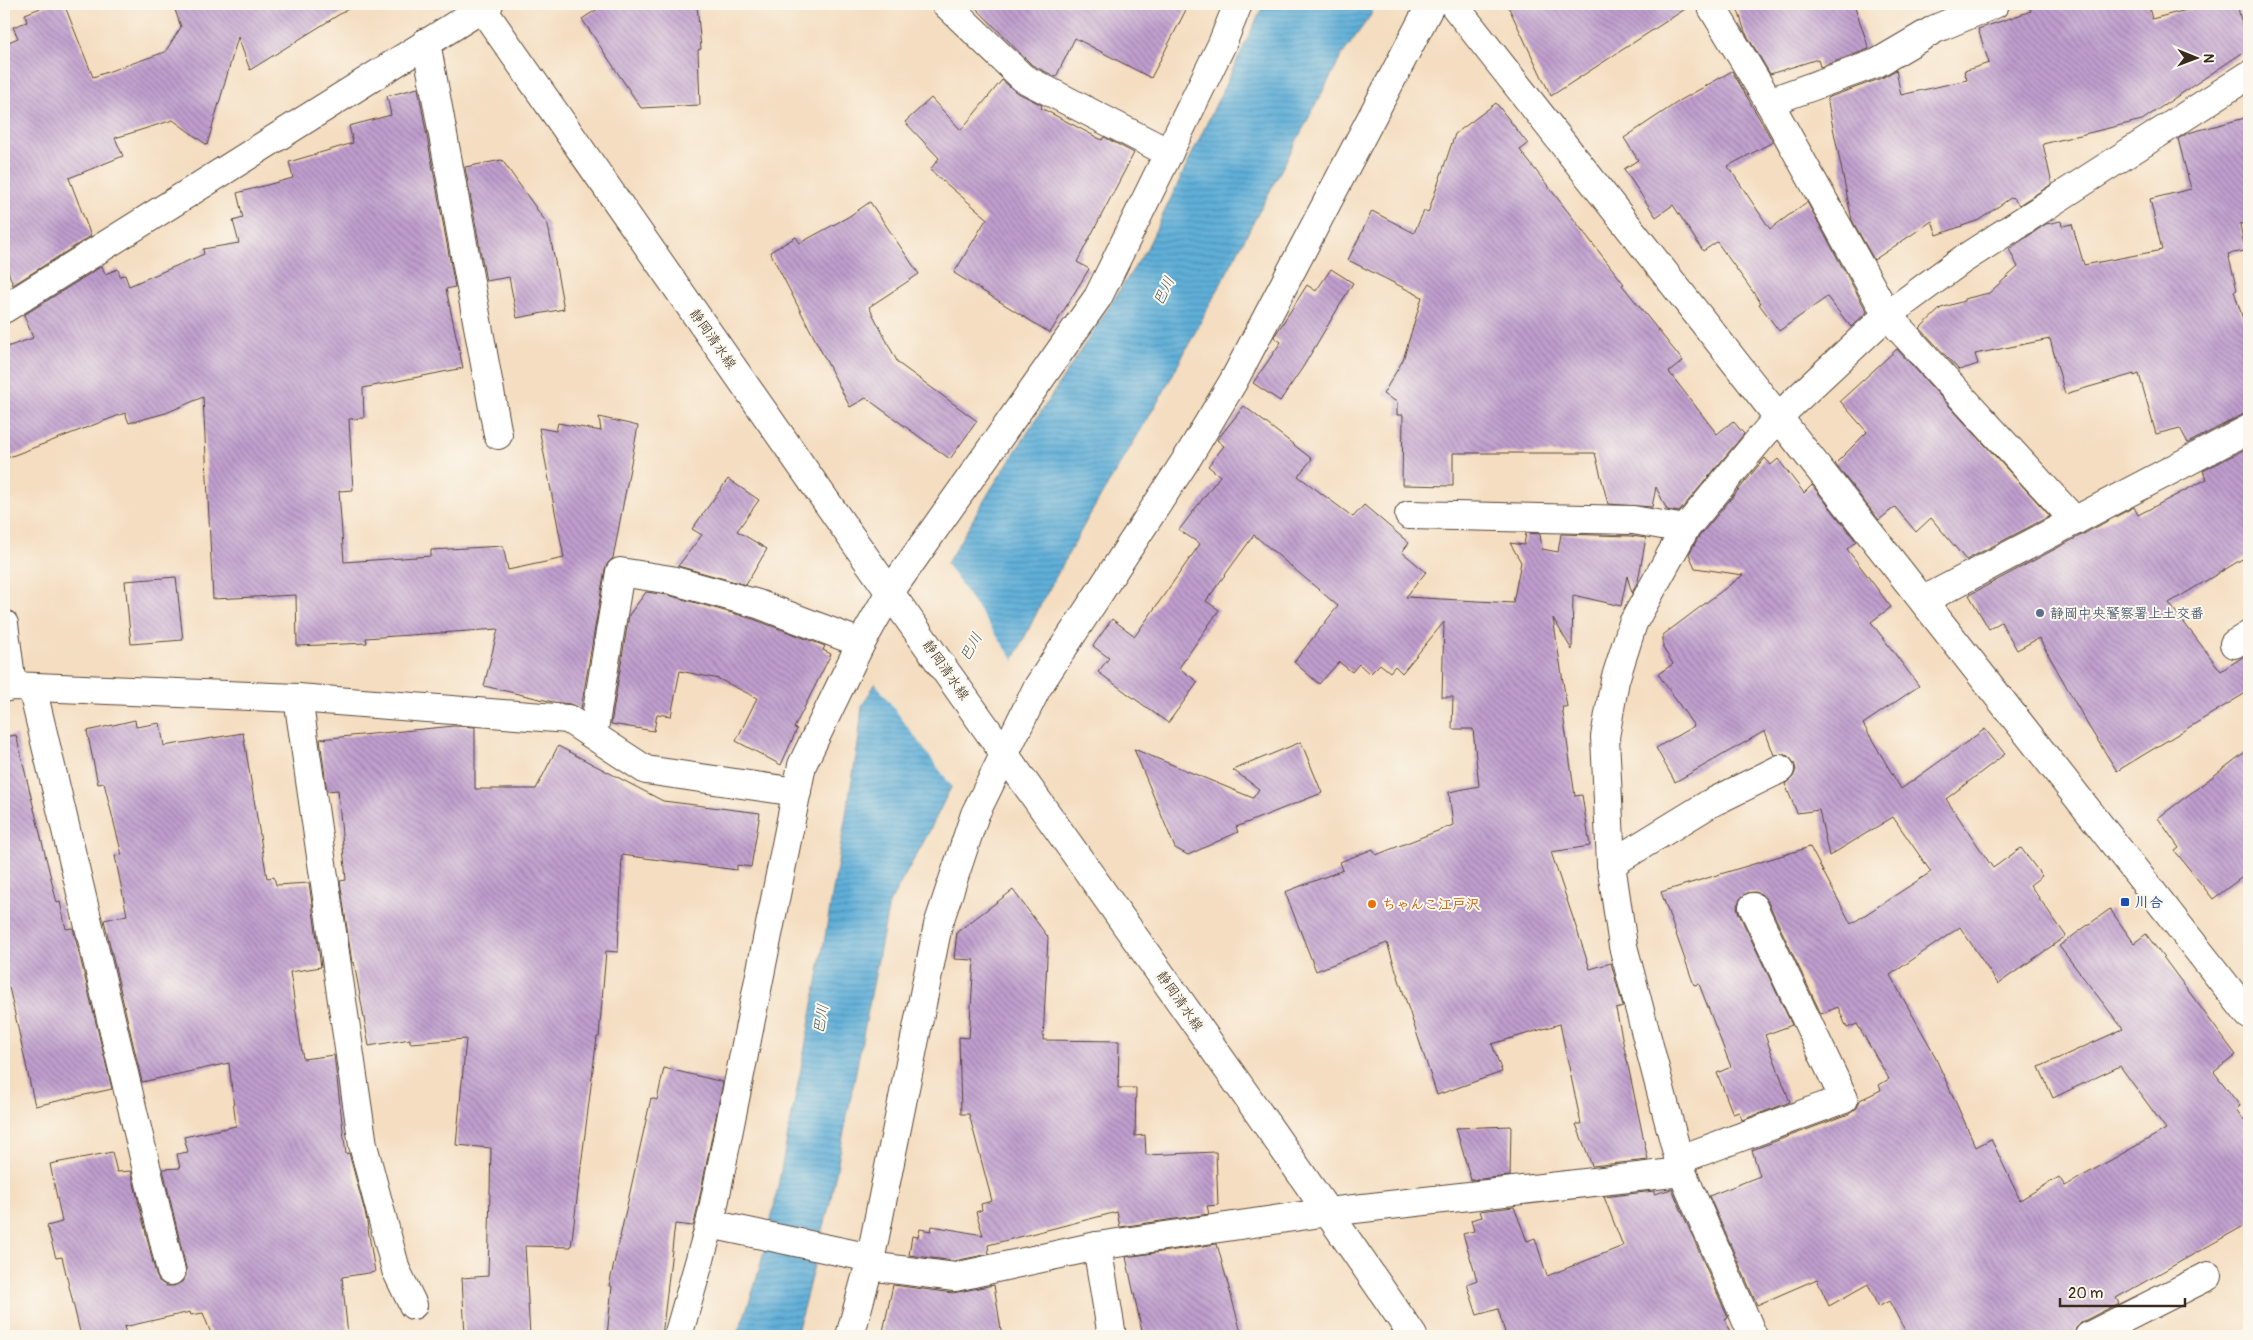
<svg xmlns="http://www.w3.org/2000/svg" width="2253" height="1340" font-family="Pangolin,'Klee One',sans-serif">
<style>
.water{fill:url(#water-rules);stroke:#4d6c7c}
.pier{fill:#f4ddc0}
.building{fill:url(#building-back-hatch)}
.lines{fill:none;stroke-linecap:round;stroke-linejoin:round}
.street-casing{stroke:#574536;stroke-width:30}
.secondary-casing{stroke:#574536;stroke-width:30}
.primary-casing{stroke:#574536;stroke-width:30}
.street{stroke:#fff;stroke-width:28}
.secondary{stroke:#fff;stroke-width:28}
.primary{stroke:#fff;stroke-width:28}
.service-dot{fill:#5c6f8a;stroke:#fbf7ec;stroke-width:2}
.transit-dot{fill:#1a4fb4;stroke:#fbf7ec;stroke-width:2}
.food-dot{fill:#e8710a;stroke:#fbf7ec;stroke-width:2}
.labels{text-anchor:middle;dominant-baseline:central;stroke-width:4;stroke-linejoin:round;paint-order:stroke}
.street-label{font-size:14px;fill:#3b2a1e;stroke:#fbf7ec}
.service-label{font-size:14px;font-weight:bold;fill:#4e5e75;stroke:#fbf7ec;text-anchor:start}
.transit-label{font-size:14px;font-weight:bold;fill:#164399;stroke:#fbf7ec;text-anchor:start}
.food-label{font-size:14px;font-weight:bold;fill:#c56008;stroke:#fbf7ec;text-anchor:start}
.water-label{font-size:15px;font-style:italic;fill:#48595f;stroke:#fbf7ec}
</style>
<defs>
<pattern id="water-rules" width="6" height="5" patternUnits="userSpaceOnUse" patternTransform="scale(1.25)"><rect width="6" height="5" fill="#5fafd9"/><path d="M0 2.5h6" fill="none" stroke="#508faf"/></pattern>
<pattern id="building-back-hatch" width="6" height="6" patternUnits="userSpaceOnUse" patternTransform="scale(1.25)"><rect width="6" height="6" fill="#bf9ece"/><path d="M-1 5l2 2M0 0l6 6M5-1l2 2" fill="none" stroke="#9c81a7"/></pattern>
</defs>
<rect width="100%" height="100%" fill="#fbf7ec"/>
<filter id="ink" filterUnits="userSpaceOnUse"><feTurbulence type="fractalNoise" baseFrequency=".02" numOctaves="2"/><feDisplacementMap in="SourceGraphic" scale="10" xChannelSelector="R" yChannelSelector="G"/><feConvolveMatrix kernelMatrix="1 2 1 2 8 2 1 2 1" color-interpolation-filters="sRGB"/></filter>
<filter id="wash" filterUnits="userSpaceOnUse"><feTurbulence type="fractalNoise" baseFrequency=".0096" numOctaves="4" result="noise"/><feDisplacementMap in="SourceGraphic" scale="20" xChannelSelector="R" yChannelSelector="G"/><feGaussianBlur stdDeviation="1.12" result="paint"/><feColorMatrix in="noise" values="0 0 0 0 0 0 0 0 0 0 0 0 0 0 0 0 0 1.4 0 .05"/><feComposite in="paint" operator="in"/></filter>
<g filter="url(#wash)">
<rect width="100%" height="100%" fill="#f4ddc0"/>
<path class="water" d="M1264 4H1372L1371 15 1342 55 1163 393 1089 516 1040 606 928 834 889 904 830 1203 796 1336H736C763 1274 774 1206 787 1139 814 1008 835 877 858 745L862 706 991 489 1147 248Z"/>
<path class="pier" d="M945 562 1015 662 953 788 874 681Z"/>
<g id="blocks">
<g class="building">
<path d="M51 4H64L93 77 165 52 181 27 173 4H356L250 70 238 37 207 145 173 120 115 138 123 156 69 178 91 236 13 285 4 260V44L18 38 13 27 27 22 25 14Z"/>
<path d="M605 4H697L701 49 698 50 700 105 641 108 582 19Z"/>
<path d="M972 4H1189L1151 78 1075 38 1056 77 1032 65Z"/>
<path d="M1507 4H1693L1551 96Z"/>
<path d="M1736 4H1854L1869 49 1820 67 1818 59 1770 74 1745 32Z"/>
<path d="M2029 4H2148L2152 19 2209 4H2237L2248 49 2142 120 2043 144 2052 184 2019 205 2012 197 1979 220 1937 235 1932 221 1874 260 1852 220 1827 98 1882 78 1896 70 1901 95 1967 80 1964 71 1989 63 1978 29 2031 11Z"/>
<path d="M1732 71 1773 142 1728 166 1770 229 1807 202 1867 312 1851 327 1827 297 1779 331 1759 304 1761 303 1717 242 1703 251 1673 205 1656 217 1624 169 1638 160 1624 138 1681 100Z"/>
<path d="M1002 80 1016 92 1042 105 1041 108 1102 140 1104 137 1134 153 1077 262 1089 269 1050 333 954 273 987 218 930 170 939 158 905 122 931 98 961 130Z"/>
<path d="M418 88 455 287 446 289 463 368 363 388 364 418 349 419 353 490 339 491 344 562 431 556V550L503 546 508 570 564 558 539 428 556 431 558 423 601 431 599 417 638 426 613 558 608 563 605 569 581 709 570 704 553 702 484 686 498 629 366 638 367 643 297 646 296 595 213 599 203 397 166 413 129 423 125 413 4 459V348L33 338 24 315 102 266 105 274 118 269 120 276 125 275 129 286 204 254 203 249 239 243 233 221 243 218 237 193 293 178 289 162 353 143 349 126 391 115 387 96Z"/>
<path d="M1496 103 1528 144 1520 150 1624 284 1622 285 1683 361 1669 372 1717 434 1733 421 1744 434 1679 512 1667 510 1656 487 1652 507 1608 504 1595 453H1453V486L1402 485 1403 415H1397V402L1383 394 1403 360 1422 297 1348 260 1372 211 1414 233 1424 211 1428 213 1455 134Z"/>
<path d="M2249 117V222L2240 224 2245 251 2228 254 2237 290 2234 291 2249 338V413L2242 415 2188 443 2180 428 2156 434 2139 374 2134 376V374L2065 394 2050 339 1975 354 1978 364 1959 370 1920 328 1941 308 1964 301V299L1989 293 2018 267 2009 249 2046 224 2061 221 2062 226 2072 224 2084 265 2162 250 2150 199 2191 189 2178 139 2188 133Z"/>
<path d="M502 160 548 225 564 309 517 318 509 277 486 281 465 167Z"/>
<path d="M870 202 919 274 869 307 898 363 977 421 950 459 866 398 850 407 770 252 796 237 800 243 848 217Z"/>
<path d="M1331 269 1353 283 1303 367 1280 401 1253 383 1281 342 1274 337 1307 285 1316 291Z"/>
<path d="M1897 349 2050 516 1966 560 1931 518 1916 532 1895 507 1879 520 1835 464 1867 432 1840 401Z"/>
<path d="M1244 406 1312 459 1298 476 1353 517 1364 505 1409 543 1402 552 1426 572 1406 597 1513 603 1521 562 1510 543 1524 545 1526 533 1540 534 1542 549 1558 552 1561 534 1631 536 1646 538 1638 581 1632 593 1627 576 1621 606 1573 595 1572 650 1553 618 1567 707H1562L1575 796 1582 795 1590 846 1551 852 1590 969 1611 963 1623 1007 1616 1009 1648 1160 1592 1166 1576 1124H1581L1560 1024 1492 1044 1502 1072 1437 1095 1387 943 1316 971 1285 892 1343 870 1340 862 1373 849 1376 855 1453 825 1449 792 1479 786 1473 729H1452L1453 697H1442L1444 622 1402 673 1395 666 1390 672 1380 664 1370 674 1359 664 1352 672 1339 662 1319 684 1294 662 1338 606 1254 535 1206 601 1219 610 1179 668 1198 682 1168 723 1098 672 1109 658 1093 646 1112 619 1135 636 1200 544 1179 530 1220 476 1208 466 1224 446 1217 440Z"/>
<path d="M2249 447V555L2169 603 2221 671 2249 653V691L2117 771 2089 727 2039 638 2017 650 2001 622 1989 629 1969 595 2134 507 2138 515 2207 479 2203 471Z"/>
<path d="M1765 458 1771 465 1778 459 1804 493 1812 485 1856 541 1847 549 1891 607 1871 622 1919 686 1863 724 1901 789 1985 729 2005 754 1946 799 1993 868 2021 848 2042 876 2030 885 2066 936 1998 984 1960 927 1890 975 1931 1048 1976 1147 1991 1139 2020 1200 2059 1177 2065 1186 2166 1129 2120 1066 2053 1098 2039 1067 2123 1029 2059 946 2110 909 2134 943 2146 934 2236 1055 2214 1072 2240 1106 2236 1109 2249 1128V1223L2116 1298 2119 1303 2082 1322 2076 1328 2074 1336H1908L1889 1301 1878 1307 1868 1284 1829 1306 1817 1279 1757 1305 1709 1196 1760 1176 1752 1150 1849 1114 1857 1108 1860 1100 1881 1090 1879 1085 1889 1079 1857 1024 1847 1028 1838 1007 1821 1014 1767 900 1761 894 1755 892 1747 893 1740 899 1737 906 1739 914 1792 1025 1765 1035 1790 1102 1742 1120 1739 1112 1733 1114 1717 1073 1731 1067 1699 984 1694 985 1661 892 1810 847 1851 924 1931 872 1893 817 1829 856 1819 810 1797 813 1785 784 1793 777 1796 770 1794 763 1788 756 1782 754 1774 755 1765 731 1675 782 1656 748 1694 726 1658 674 1673 664 1663 648V635L1743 575 1695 568 1689 554 1698 538Z"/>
<path d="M728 479 759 500 737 531 767 549 746 585 678 566 702 535 692 529Z"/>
<path d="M176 577 183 640 131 644 125 581Z"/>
<path d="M646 592 668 595 753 619 825 646 823 650 831 654 794 728 797 729 781 765 736 741 757 698 719 679 680 671 671 716 657 714 654 731 611 724 629 615Z"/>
<path d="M135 720 136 727 160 723 164 746 243 733 267 878 274 877 276 885 309 883 321 967 290 972 303 1059 334 1055 346 1154 349 1153 366 1216 375 1272 342 1277 348 1336H212L203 1313 191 1315 190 1312 124 1327 127 1336H81L62 1257 56 1258 47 1226 62 1222 50 1164 112 1152 117 1172 131 1171 156 1275 159 1281 166 1286H174L182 1282 186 1276V1268L163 1169 180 1168 177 1154 188 1152 184 1137 236 1126 229 1063 142 1082 104 920 127 915 115 856 122 855 104 783 98 784 87 731Z"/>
<path d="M454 726 475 727V789H536L558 746 663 801 760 813 751 867 737 865V870L622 855 618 952 606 951 599 1037H597L571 1247 525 1246 530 1336H465L462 1278 488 1276 491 1148 456 1145 466 1039 410 1043V1039L369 1046 354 962 352 963 340 881 346 880 338 790 327 791 320 739Z"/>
<path d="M16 735 57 903 60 902 66 929 73 928 112 1089 35 1106 9 987 4 988V737Z"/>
<path d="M1301 742 1322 793 1236 827 1238 832 1188 855 1175 848 1134 749 1253 798 1259 789 1233 770Z"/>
<path d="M2249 749V818L2243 822 2249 829V872L2213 899 2175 851 2179 848 2158 818Z"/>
<path d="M1013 890 1048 937 1043 1040 1119 1041 1118 1088H1136L1135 1136 1145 1135 1146 1155 1216 1152 1218 1205 1207 1206 1209 1214 1120 1227 1117 1212 988 1245 989 1254 954 1261 909 1255 912 1236 918 1237 920 1229 931 1231 932 1226 983 1235 976 1212 982 1210 981 1204 992 1201 969 1114H961L959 1037 969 1038 974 960 954 959 957 932Z"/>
<path d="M664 1068 723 1082 695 1220 693 1226 675 1224 662 1336H607L612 1286H609L651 1098 657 1100Z"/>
<path d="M1511 1126 1510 1176 1471 1180 1456 1128Z"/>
<path d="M1672 1189 1728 1318 1725 1319 1731 1336H1506L1498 1309 1477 1315 1467 1284 1477 1280 1463 1234 1474 1231 1471 1220 1482 1217 1480 1211 1514 1207 1527 1241 1535 1238 1547 1276 1623 1246 1604 1197 1654 1191V1194Z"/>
<path d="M1217 1244 1242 1336H1143L1126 1257Z"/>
<path d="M893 1285 953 1293 994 1285 1002 1336H882Z"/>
</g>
</g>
</g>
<g filter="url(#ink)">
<use href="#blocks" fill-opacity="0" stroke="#574536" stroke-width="1"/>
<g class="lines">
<g class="street-casing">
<g id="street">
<path d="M946 4 1023 78 1169 153"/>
<path d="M1710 4 1769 102 1887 315 2075 521"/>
<path d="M426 42 498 435"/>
<path d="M1769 102 1877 63 1935 29 1995 4"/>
<path d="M1409 515 1633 520 1685 529"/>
<path d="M1924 600 2249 429"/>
<path d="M4 624 12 686"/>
<path d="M2234 644 2249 635"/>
<path d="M32 687 171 1271"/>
<path d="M4 688 12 686 298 698 568 719 646 770 797 792"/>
<path d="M298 698 363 1145 396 1270 413 1305"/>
<path d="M593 735 620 572 671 580 758 604 861 643"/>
<path d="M1611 864 1709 804 1780 769"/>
<path d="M1678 1160 1844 1099 1753 907"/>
<path d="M710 1224 871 1258"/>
<path d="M1097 1246 1112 1336"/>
<path d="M869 1266 955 1277 1097 1246 1328 1212 1682 1172"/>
<path d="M678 1336 710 1224 802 765 861 643 890 592 1098 297 1222 44 1238 4"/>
<path d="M850 1336 869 1266 938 925 975 814 1037 688 1188 457 1233 382 1431 4"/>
<path d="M1753 1336 1682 1172 1623 946 1611 864 1605 737 1615 680 1633 623 1685 529 1779 416 1887 315 1962 260 2249 75"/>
<path d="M2089 1336 2208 1276"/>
</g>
</g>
<g class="secondary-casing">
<g id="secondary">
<path d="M1453 4 2249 1015"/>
<path d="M4 309 489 4"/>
</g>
</g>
<g class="primary-casing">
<path id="primary" d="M479 4C615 198 749 393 886 587 1062 836 1241 1084 1413 1336"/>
</g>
<use href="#street" class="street"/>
<use href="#secondary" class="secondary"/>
<use href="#primary" class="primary"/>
</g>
</g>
<circle class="service-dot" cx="2040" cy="613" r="5"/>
<rect class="transit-dot" x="2120" y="897" width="10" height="10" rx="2.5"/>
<circle class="food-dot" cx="1372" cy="904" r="5"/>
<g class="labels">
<g class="street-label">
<text transform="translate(713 339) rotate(55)">静岡清水線</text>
<text transform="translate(946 670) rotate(55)">静岡清水線</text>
<text transform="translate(1180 1001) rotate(55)">静岡清水線</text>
</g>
<g class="service-label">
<text x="2050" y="613">静岡中央警察署上土交番</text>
</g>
<g class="transit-label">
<text x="2135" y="902">川合</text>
</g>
<g class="food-label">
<text x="1382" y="904">ちゃんこ江戸沢</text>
</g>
<g class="water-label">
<text transform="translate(1164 291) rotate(-63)">巴川</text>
<text transform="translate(971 647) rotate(-60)">巴川</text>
<text transform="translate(821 1019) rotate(-80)">巴川</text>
</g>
</g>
<rect width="2253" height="1340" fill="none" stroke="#fbf7ec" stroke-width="20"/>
<g transform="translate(2196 58) rotate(91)" stroke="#fbf7ec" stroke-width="4" paint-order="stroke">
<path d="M0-4L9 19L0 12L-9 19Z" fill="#3b2a1e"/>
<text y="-8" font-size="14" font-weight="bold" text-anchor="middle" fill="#3b2a1e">N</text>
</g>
<path d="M2060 1298v8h125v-8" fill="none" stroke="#3b2a1e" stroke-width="2.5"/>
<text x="2068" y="1298" font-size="15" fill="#3b2a1e" stroke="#fbf7ec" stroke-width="4" paint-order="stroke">20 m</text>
</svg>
